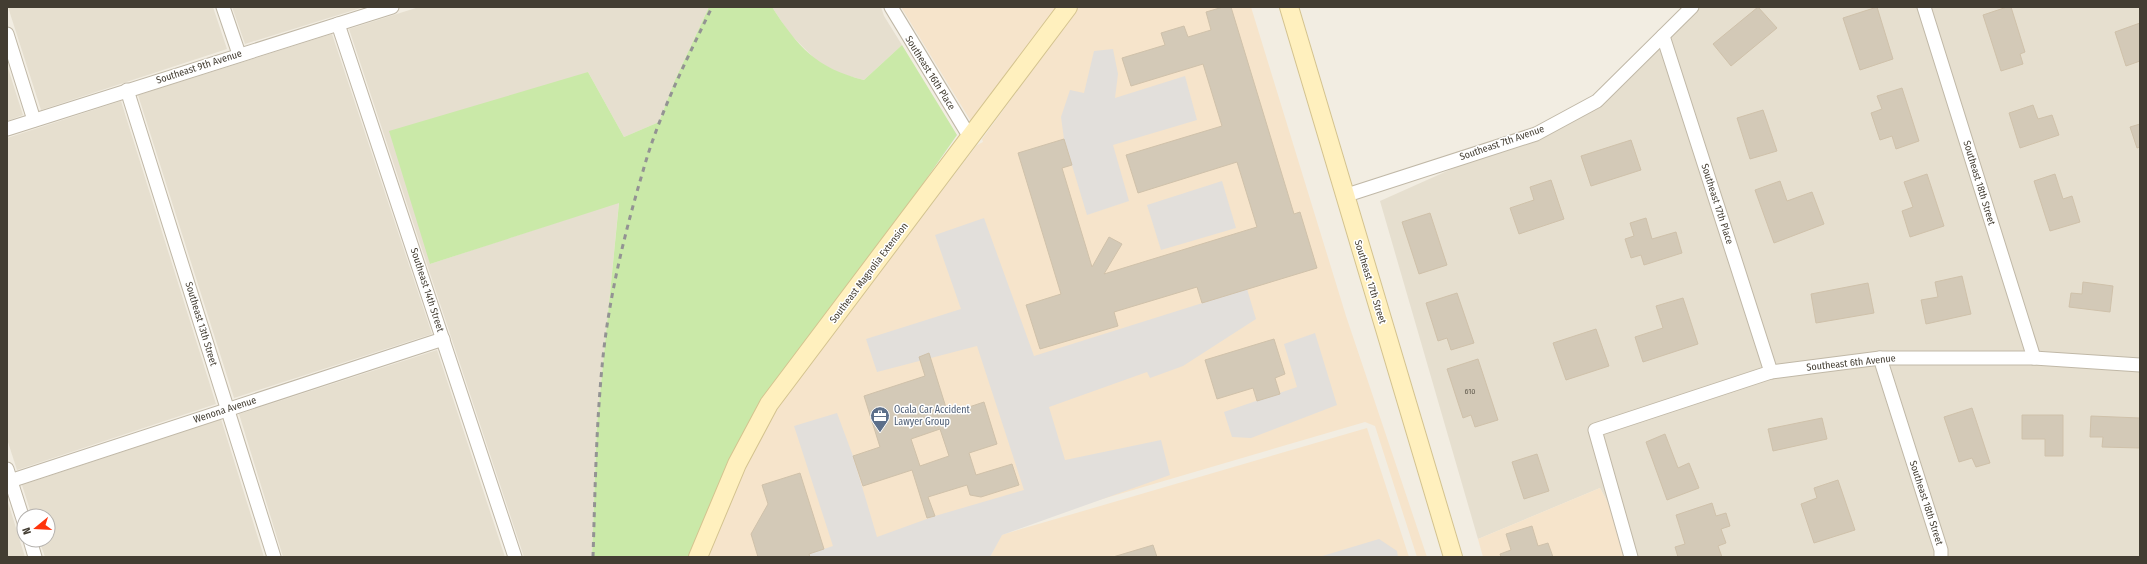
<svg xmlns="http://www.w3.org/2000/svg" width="2147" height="564" font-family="'Fira Sans Condensed',sans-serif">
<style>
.residential{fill:#e6dfcf}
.commercial{fill:#f6e4cb}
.green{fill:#cae9a8}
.parking{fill:#e2dfdb}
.building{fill:#d3c9b7;stroke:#cfc1aa;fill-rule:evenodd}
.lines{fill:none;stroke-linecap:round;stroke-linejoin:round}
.street-casing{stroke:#c0b8a7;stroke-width:15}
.secondary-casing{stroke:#d4c38f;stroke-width:20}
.street{stroke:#fff;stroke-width:13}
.secondary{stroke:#fff0be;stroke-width:18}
.rail{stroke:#939393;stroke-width:3;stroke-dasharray:5 5;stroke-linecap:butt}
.labels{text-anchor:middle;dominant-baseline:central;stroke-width:3;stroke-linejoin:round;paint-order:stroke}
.number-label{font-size:8px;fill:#676053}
.street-label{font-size:10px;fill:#433d32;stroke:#fff}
.service-label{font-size:10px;fill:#4e5e75;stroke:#fff;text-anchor:start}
</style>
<rect width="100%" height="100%" fill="#f2ede2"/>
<g class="residential">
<path d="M8 7H213L227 49 41 110Z"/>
<path d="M232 7H364L245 44Z"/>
<path d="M419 7H709L675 80 659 122 624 137 588 72 430 264 619 202 597 424 592 557H524L349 29Z"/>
<path d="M772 7H881L884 16 902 45 864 80 841 74 817 61 790 34Z"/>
<path d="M1681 7H2140V557H1637L1600 488 1478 539 1380 201 1568 117 1686 13Z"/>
<path d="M332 34 432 334 234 398 138 95Z"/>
<path d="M7 65 23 115 7 121Z"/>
<path d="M121 101 216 404 17 470 7 439V138Z"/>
<path d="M437 350 505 557H283L239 414Z"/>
<path d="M221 419 264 557H45L39 540H48V516H32L22 485Z"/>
<path d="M7 499 25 557H7Z"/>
</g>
<g class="commercial">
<path d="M901 7H1058L972 123Z"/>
<path d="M1079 7H1251L1346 316 1427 557H1417L1375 426 1365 422 1000 529 981 557H708L746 466 777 408 977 145 983 142 982 139Z"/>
<path d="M1367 428 1409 557H990L1001 535Z"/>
<path d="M1600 488 1637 557H1483L1478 539Z"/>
</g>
<path class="green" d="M709 7H772C798 47 816 68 864 80L902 45 957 135 729 461 689 557H592L597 424 619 203 430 264 389 131 588 72 624 137 659 122 675 80Z"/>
<g class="parking">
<path d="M1113 49 1118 74 1115 98 1185 76 1197 120 1113 145 1129 201 1087 215 1064 139 1061 117 1070 90 1084 93 1094 51Z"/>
<path d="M1222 181 1236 228 1161 250 1147 205Z"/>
<path d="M984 218 1034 356 1247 289 1256 319 1183 366 1150 378 1147 372 1049 407 1065 460 1161 440 1170 475 1002 535 990 557H810L809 554 833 546 794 426 837 413 853 456 877 537 935 516 1024 490 977 346 877 372 866 339 961 309 935 235Z"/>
<path d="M1315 333 1337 405 1251 438 1232 437 1224 412 1297 387 1284 344Z"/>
<path d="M1379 539 1397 551 1398 557H1319Z"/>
</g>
<g class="building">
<path d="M1223 7H1231L1294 214 1300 212 1317 268 1202 303 1197 287 1114 312 1118 326 1040 349 1026 305 1061 294 1018 153 1064 139 1072 165 1062 168 1092 267 1109 237 1122 244 1104 274 1257 227 1237 162 1138 193 1126 155 1222 126 1203 64 1131 86 1122 58 1165 45 1161 33 1184 26 1188 37 1211 30 1206 12Z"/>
<path d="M1758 7 1777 28 1731 66 1713 44Z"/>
<path d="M1877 7 1893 59 1860 70 1843 18Z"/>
<path d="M2007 7H2011L2025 52 2020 54 2023 64 2001 71 1983 15Z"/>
<path d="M2140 23V61L2126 66 2115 32Z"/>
<path d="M1902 88 1919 141 1896 149 1892 136 1880 140 1871 113 1882 109 1877 96Z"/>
<path d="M2033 105 2038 119 2052 115 2059 135 2020 148 2009 113Z"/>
<path d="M1763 110 1777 151 1750 159 1737 118Z"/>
<path d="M2140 124V147L2137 148 2130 127Z"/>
<path d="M1631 140 1641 170 1591 186 1581 156Z"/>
<path d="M1927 174 1944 226 1910 237 1902 211 1913 207 1904 182Z"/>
<path d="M2055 174 2063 199 2072 196 2080 222 2050 231 2034 181Z"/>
<path d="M1551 180 1564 219 1519 234 1510 208 1534 200 1530 187Z"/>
<path d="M1780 181 1787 201 1812 192 1824 224 1774 243 1755 190Z"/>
<path d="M1430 213 1447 265 1419 274 1402 222Z"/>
<path d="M1646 218 1652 239 1676 232 1682 253 1644 265 1641 255 1631 258 1625 239 1634 236 1630 223Z"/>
<path d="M1962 276 1971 314 1926 324 1921 300 1938 297 1935 282Z"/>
<path d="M2083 282 2113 286 2110 312 2069 307 2071 293 2082 294Z"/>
<path d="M1868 283 1874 313 1816 323 1811 294Z"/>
<path d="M1457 293 1474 343 1451 350 1447 338 1438 341 1426 303Z"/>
<path d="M1683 298 1698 344 1643 362 1635 337 1663 328 1656 306Z"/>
<path d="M1596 329 1609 366 1566 380 1553 343Z"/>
<path d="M1274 339 1285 374 1275 378 1280 394 1257 401 1253 388 1217 399 1205 360Z"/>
<path d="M929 353 948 414 984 402 997 444 969 453 976 475 1012 464 1019 485 981 497 970 495 967 485 928 497 935 516 927 518 912 470 863 486 853 456 880 447 864 396 925 376 919 357ZM940 429 949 456 920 466 911 439Z"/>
<path d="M1478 359 1498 420 1475 427 1471 415 1463 418 1447 369Z"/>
<path d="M1972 408 1990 463 1976 467 1972 458 1959 462 1944 417Z"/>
<path d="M2022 415H2063V456H2045V439H2022Z"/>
<path d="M2091 416 2140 418V448L2102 447 2103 437H2090Z"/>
<path d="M1822 418 1827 439 1773 451 1768 429Z"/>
<path d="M1665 434 1678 468 1689 463 1699 488 1667 500 1646 442Z"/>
<path d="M1537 454 1549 491 1524 499 1512 462Z"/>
<path d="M800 473 824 549 809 554 810 557H758L751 534 768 504 762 485Z"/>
<path d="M1838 480 1855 530 1814 543 1801 504 1817 498 1814 488Z"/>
<path d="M1712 503 1716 516 1726 513 1730 526 1721 529 1726 543 1718 546 1722 557H1678L1675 547 1685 544 1676 515Z"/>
<path d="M1532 526 1538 546 1548 543 1553 557H1501L1500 554 1511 550 1506 534Z"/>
<path d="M1153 545 1157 557H1113Z"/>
</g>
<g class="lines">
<g class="street-casing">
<g id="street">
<path d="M223 7 239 54"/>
<path d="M891 7 971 139"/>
<path d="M1924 7 2034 358"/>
<path d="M338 24 515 557"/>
<path d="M7 34 34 120"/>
<path d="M1663 36 1771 372"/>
<path d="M127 90 274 557"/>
<path d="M7 129 392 7"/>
<path d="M1344 196 1536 134 1597 101 1692 7"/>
<path d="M1880 358 1941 550V557"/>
<path d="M7 469 24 522"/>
<path d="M7 482 443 339"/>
<path d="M30 540 35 557"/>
<path d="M1631 557 1595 430 1771 372 1880 358H2034L2140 365"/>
</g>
</g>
<g class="secondary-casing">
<g id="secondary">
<path d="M1289 7 1453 557"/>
<path d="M698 557 737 464 769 404 1068 7"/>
</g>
</g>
<use href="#street" class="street"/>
<use href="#secondary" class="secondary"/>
<path class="rail" d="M593 557C595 494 596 430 602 367 608 301 624 235 643 171 659 114 686 61 712 7"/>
</g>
<defs>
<g id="office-pin" transform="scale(1)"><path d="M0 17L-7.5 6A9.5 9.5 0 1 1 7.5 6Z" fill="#5c6f8a" stroke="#fff"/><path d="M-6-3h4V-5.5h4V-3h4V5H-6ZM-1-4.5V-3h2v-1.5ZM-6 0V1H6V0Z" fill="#fff"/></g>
</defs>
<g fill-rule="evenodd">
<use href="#office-pin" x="880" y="416"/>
</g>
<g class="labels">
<g class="number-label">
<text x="1470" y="391">610</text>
</g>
<g class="street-label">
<text transform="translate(199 67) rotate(-18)">Southeast 9th Avenue</text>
<text transform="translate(930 73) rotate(58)">Southeast 16th Place</text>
<text transform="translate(1502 143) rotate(-19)">Southeast 7th Avenue</text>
<text transform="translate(1979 183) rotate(73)">Southeast 18th Street</text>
<text transform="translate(1717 204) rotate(72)">Southeast 17th Place</text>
<text transform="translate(869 273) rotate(-53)">Southeast Magnolia Extension</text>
<text transform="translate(1370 282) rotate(73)">Southeast 17th Street</text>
<text transform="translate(427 290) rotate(72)">Southeast 14th Street</text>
<text transform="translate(201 324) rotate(73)">Southeast 13th Street</text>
<text transform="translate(1851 363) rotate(-6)">Southeast 6th Avenue</text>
<text transform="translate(225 410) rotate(-18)">Wenona Avenue</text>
<text transform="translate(1926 503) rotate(72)">Southeast 18th Street</text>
</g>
<g class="service-label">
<text x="894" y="410">Ocala Car Accident<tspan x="894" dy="12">Lawyer Group</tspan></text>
</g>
</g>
<rect width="2147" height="564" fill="none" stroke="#433d32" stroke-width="16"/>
<g transform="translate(36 528) rotate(252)"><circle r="19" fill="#ffffff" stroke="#b4b1ad"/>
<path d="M0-3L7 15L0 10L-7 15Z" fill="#ff340b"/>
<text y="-6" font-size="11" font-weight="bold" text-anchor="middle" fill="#433d32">N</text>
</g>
</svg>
